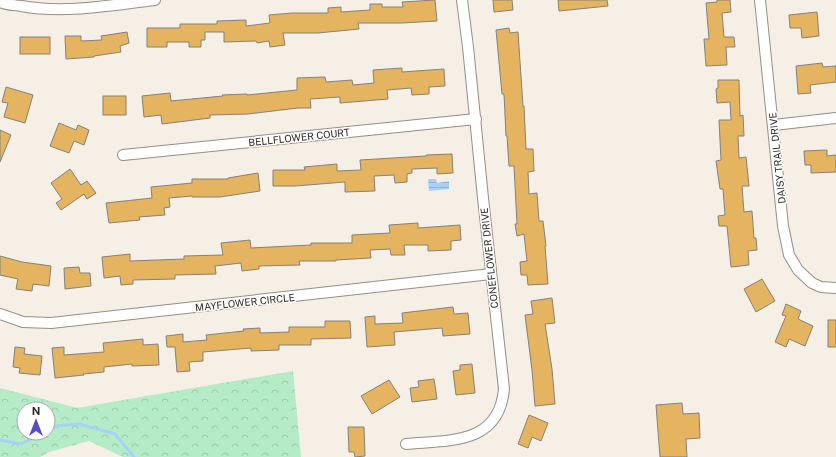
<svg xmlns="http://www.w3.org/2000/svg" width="836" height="457" font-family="'Public Sans',sans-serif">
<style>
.forest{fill:url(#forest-crowns);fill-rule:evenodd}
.water{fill:url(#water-rules)}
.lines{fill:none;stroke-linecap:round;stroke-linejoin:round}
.stream{stroke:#a8d1f8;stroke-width:3}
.building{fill:#e4b460;stroke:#868179}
.minor-casing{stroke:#948f87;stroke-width:12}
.minor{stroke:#fff;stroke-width:10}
.labels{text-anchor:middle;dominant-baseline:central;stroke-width:3;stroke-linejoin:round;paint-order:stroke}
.street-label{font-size:10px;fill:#2b2825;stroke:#fff}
</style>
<defs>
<pattern id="forest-crowns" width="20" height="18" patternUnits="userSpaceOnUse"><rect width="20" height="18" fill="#b4ecc7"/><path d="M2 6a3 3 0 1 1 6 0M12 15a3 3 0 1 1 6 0" fill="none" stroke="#9bcaab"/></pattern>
<pattern id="water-rules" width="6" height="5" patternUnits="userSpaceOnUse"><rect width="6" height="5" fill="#a8d1f8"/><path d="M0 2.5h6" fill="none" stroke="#91b3d4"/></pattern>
</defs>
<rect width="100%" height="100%" fill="#f5efe6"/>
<path class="forest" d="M293 371 301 457H123L89 441 49 452 40 457H0V388L77 408ZM24 409H48V433H24Z"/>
<path class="water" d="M428 179H436L437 183 449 181V189L429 191Z"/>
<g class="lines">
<g class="stream">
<path d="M48 431 56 426 79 424 115 434 134 457"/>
<path d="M0 440 21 444 43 433"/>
</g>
</g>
<g class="building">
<path d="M435 0 437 21 402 23H358L359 29 318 33H283L285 45 270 47 269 41 257 43 256 41 224 42V32H205V40H201V47H189V42H167V47H147V28H180V24H217V21L246 20V26L270 23 269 15 292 13H328V8L341 7V12L370 10V4H382V7H403L402 2Z"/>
<path d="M493 0H512L513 10 494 12Z"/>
<path d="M558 0H607L608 6 559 11Z"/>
<path d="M717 0H730L731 12 722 13 724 37H734L735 47H726L727 65 706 66 704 39H709L706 3 717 2Z"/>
<path d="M817 12 819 36 802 38 801 28H790L789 15Z"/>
<path d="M509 28 510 33 518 32 523 106H524L526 149H533L534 171 528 172 529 194 537 193 539 221H543L546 246H545L548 284 528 285 527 275H521L520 262 527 261 524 234 517 236 515 224H517L514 166H509L507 136H506L504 94H502L496 30Z"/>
<path d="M127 32 129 43 120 46 121 52 94 56V57L66 59 65 36H81V41L102 40 101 36Z"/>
<rect x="20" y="37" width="30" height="17"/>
<path d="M822 63 823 67 836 66V82L810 85 811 93 798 94 796 66Z"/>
<path d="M402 68V72L444 69 445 86 429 87V94L412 95 411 88 387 90 388 99 340 103V97L310 99 311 108H298L248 114 210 115V118L162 124 161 115 144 117 142 96 170 93 171 101 223 96 222 95 247 94V95L297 90V78L325 77 326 82 352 80 353 85 374 83 373 70Z"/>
<path d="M718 80H739L740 116 743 115 744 136H738L739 158 746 157 749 186H742L744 212 752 211 754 238H756L757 250 748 251 749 265 731 267 727 226H719L718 216 725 215 723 189H720L716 161 721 160 719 120H731L730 102 717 103 716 89 718 88Z"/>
<path d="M6 87 33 95 25 123 4 117 8 103 2 102Z"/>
<rect x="103" y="96" width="23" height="19"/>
<path d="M59 123 76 130 78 125 89 130 84 145 74 141 69 153 50 146Z"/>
<path d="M0 130 11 135 0 162Z"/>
<path d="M827 150V156L836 155V172L811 173V165H805L804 151Z"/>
<path d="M452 154 453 173 437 174V168L412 169V173L407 174V182L395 183 394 175 374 176 375 191 345 192V182L295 186H273V170H305L304 167 337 164V171L361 170 360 160 426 156V155Z"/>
<path d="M70 169 81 185 87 181 96 193 87 199 84 194 61 210 56 203 62 199 51 183Z"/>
<path d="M258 173 260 191 220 197H192V196L169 198 170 207 164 208 165 215 139 217 140 220 109 223 106 203 152 198 151 187 192 183V179H228V178Z"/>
<path d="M418 223V228L460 225 461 240 451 241V250L428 251V245H404L405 255H391L390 249 370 250 371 258 336 260V261H299L300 265 259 266V269L242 271 241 263 215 266 216 274 175 275V279L133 280V284L121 285 120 276 104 278 102 257 130 254V261L184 259V256L223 255 221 243 250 240 251 248 311 245V243H352V235L390 233 389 225Z"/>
<path d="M0 256 22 262 51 266 49 286 33 284 32 291 16 289 18 279 0 275Z"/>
<path d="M79 267 80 273H90L91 286 65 289 64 268Z"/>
<path d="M762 279 775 301 756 312 744 289Z"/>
<path d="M552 298 555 323 545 324 552 369 555 404 535 406 532 370 525 315 533 314 531 301Z"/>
<path d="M786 304 801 311 798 319 813 326 805 346 789 339 786 347 775 342 786 316 782 315Z"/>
<path d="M453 307 454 314 468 313 470 334 443 336 442 328 394 332 395 345 367 347 365 317 375 316V324L403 323 402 313Z"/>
<rect x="828" y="320" width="8" height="27"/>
<path d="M325 321H350L351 338 311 339V345H279V350L251 351V348L203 352V361L189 362 190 371 177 372 175 347H167L166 336 183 334V342L207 340 206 335 244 331 243 329 260 328V333L289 332V327H325Z"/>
<path d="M143 339V345L158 344 159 365 132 366V364L104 367V372L83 374 84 375 55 378 52 348 64 347V355L104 352 103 343Z"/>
<path d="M15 347 25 348 24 354 42 356 40 375 19 373 20 368 13 367Z"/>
<path d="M472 364 475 393 456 395 453 371 460 370V365Z"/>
<path d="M434 379 437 399 412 402 410 388 419 387 418 381Z"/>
<path d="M389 380 400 397 372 414 361 396Z"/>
<path d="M682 403 683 414 699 413 700 438 686 439 687 457H660L656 405Z"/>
<path d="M529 415 548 423 541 441 532 437 528 448 518 444Z"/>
<path d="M348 427H364L365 456 355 457 354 452H349Z"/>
</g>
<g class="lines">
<g class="minor-casing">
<g id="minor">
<path d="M760 0 783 226 789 255 798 270 812 283 821 287 836 288"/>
<path d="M0 2C7 5 14 5 21 6 65 14 111 5 155 0"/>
<path d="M774 125 836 118"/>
<path d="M123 155 476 119"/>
<path d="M0 314 23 322 51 323 491 274"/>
<path d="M406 444C449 440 499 445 504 389L483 198 468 47 462 0"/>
</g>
</g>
<use href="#minor" class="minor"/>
</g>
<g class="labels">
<g class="street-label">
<text transform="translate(299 137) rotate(-6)">BELLFLOWER COURT</text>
<text transform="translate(777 158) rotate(-96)">DAISY TRAIL DRIVE</text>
<text transform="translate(489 258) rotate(-96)">CONEFLOWER DRIVE</text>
<text transform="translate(245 302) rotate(-6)">MAYFLOWER CIRCLE</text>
</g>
</g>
<g transform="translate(36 421)"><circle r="19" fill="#ffffff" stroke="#aaa9a8"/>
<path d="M0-3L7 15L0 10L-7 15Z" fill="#594dc5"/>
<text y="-6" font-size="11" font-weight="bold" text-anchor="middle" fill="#2b2825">N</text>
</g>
</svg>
